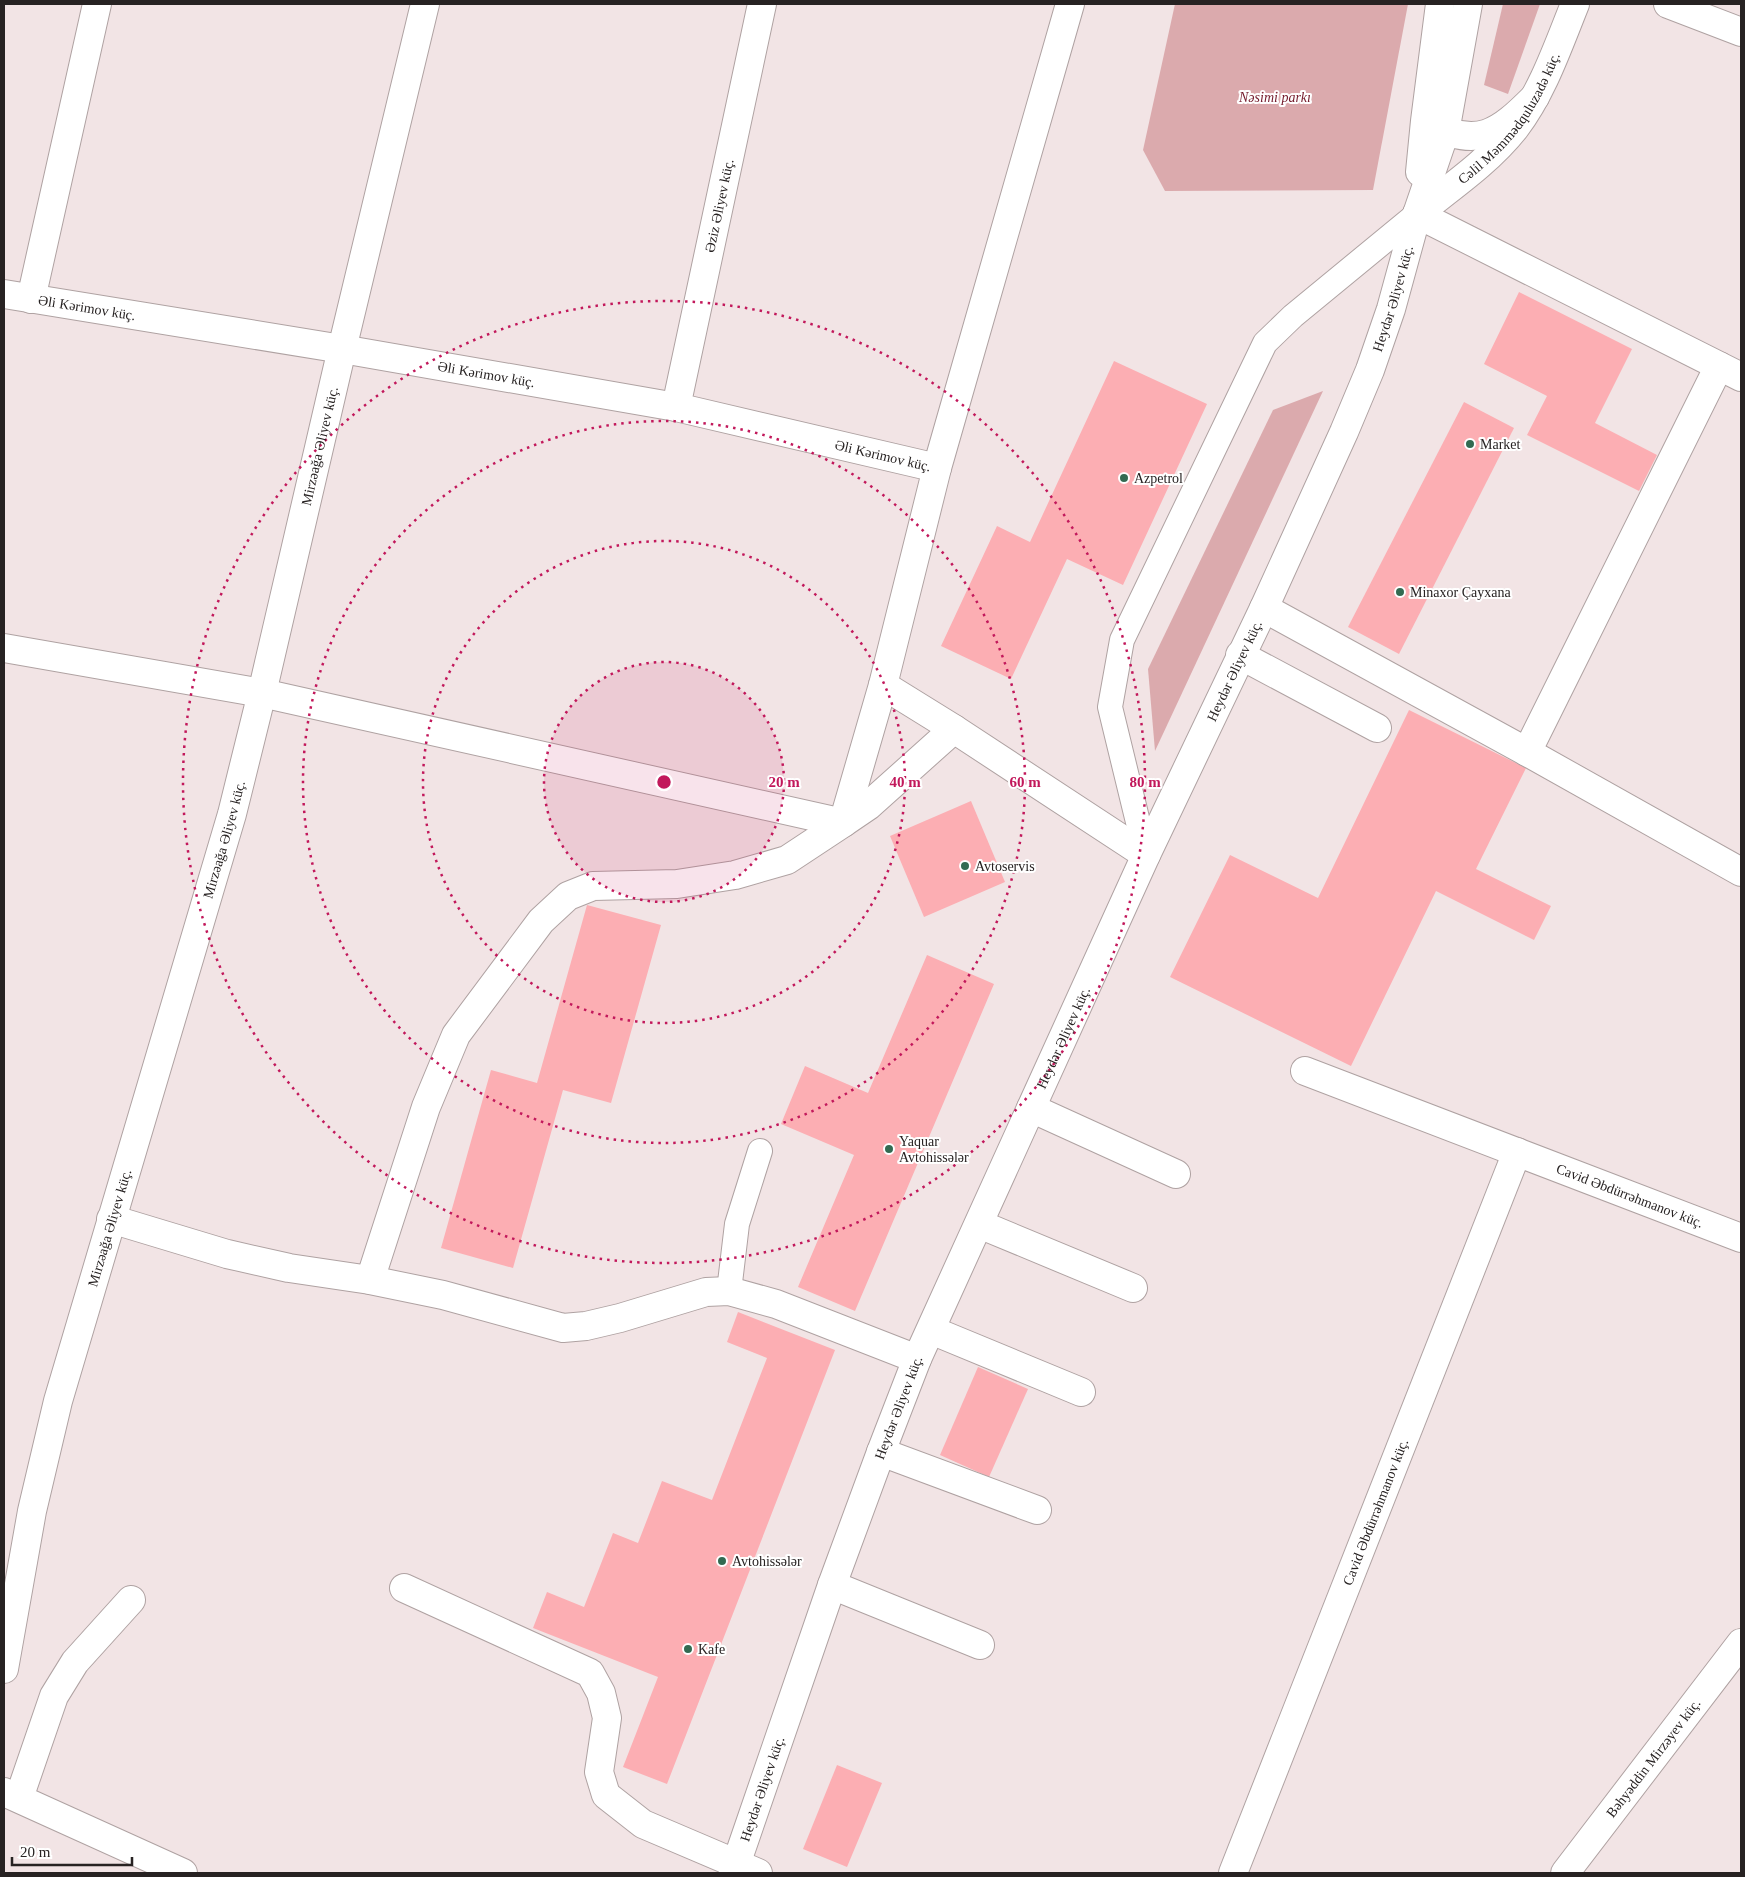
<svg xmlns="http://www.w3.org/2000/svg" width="1745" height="1877" font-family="Georgia,serif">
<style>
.green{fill:#dbaaad}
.building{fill:#fcaeb3}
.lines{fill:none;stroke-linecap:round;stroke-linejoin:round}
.service-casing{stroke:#afa2a2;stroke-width:26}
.minor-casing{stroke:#afa2a2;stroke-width:30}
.tertiary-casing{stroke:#afa2a2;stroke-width:30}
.secondary-casing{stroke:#afa2a2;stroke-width:30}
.trunk-casing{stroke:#afa2a2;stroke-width:30}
.service{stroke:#fff;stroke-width:24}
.minor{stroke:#fff;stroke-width:28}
.tertiary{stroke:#fff;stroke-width:28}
.secondary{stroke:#fff;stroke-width:28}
.trunk{stroke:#fff;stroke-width:28}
.ring{fill:none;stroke:#c2185b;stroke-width:2.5;stroke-dasharray:2.5 5}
.poi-dot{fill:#336a51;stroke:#fff;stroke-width:2}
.labels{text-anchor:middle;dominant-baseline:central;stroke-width:4;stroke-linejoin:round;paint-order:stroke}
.park-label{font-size:14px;font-style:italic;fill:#741b2c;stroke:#fff}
.street-label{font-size:14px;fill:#272222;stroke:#fff}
.poi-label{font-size:14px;fill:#272222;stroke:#fff;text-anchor:start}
.centre{fill:#c2185b;stroke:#fff;stroke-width:2.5}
.ring-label{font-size:15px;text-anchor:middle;font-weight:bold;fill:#c2185b;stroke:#fff;stroke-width:4;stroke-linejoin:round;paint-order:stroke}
</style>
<rect width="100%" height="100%" fill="#f2e4e5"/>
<g class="green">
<path d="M1175 4H1408L1373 190 1165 191 1143 150Z"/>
<path d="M1503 4H1540L1508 94 1484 85Z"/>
<path d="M1323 391 1155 751 1148 669 1273 410Z"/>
</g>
<g class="building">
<path d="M1519 292 1632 349 1595 423 1657 455 1639 491 1527 435 1547 396 1484 364Z"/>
<path d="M1114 361 1207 404 1123 585 1067 559 1011 679 941 646 997 526 1030 542Z"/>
<path d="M1464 402 1514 428 1399 654 1348 627Z"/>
<path d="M1409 710 1526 768 1476 869 1551 906 1534 940 1436 891 1351 1066 1170 977 1230 855 1318 898Z"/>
<path d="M971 801 1005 882 924 917 890 836Z"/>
<path d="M587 905 661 925 611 1103 563 1090 513 1268 441 1248 491 1070 537 1083Z"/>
<path d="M927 955 994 984 855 1311 798 1287 854 1155 781 1124 805 1066 868 1093Z"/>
<path d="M738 1312 835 1350 667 1784 623 1767 658 1677 533 1628 547 1592 584 1607 613 1533 638 1543 662 1481 712 1500 767 1358 727 1342Z"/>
<path d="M978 1367 1028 1389 989 1477 940 1455Z"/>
<path d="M837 1765 882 1783 847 1867 803 1849Z"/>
</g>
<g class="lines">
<g class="service-casing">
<g id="service">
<path d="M1146 855 1110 707 1122 640 1265 343 1293 316 1417 214"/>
<path d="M729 1291 737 1224 760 1151"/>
</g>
</g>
<g class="minor-casing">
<g id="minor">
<path d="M1668 4 1741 32"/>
<path d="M1417 214 1741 377"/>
<path id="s1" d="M4 294 342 349 676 407 937 468"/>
<path d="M31 299 97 4"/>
<path id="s2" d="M676 407 762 4"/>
<path d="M1264 608 1527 752 1741 872"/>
<path d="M4 648 262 693 843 823 868 806 954 729 1146 855"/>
<path d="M1240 655 1377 728"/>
<path d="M883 685 954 729"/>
<path d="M1527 752 1719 366"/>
<path id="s3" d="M1305 1071 1741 1238"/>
<path d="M1031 1108 1176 1174"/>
<path d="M111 1219 227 1254 289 1268 370 1280 443 1295 563 1328 586 1326 620 1318 706 1292 729 1291 776 1304 917 1359"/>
<path d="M979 1224 1133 1288"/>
<path d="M370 1280 426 1107 456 1035 541 921 568 896 593 886 677 884 735 875 787 860 843 823 883 685 937 468 1070 4"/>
<path d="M931 1330 1081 1392"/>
<path d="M881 1452 1037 1510"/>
<path d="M832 1585 980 1645"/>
<path d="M404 1588 590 1673 601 1693 607 1718 599 1772 606 1795 643 1824 758 1873"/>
<path id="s4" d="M4 1669 32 1511 58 1401 232 814 262 693 342 349 425 4"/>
<path d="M4 1792 183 1873"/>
<path d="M19 1798 54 1696 75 1662 131 1600"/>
<path id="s5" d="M1233 1873 1517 1152"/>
</g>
</g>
<g class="tertiary-casing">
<g id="tertiary">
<path id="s6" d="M1417 214C1451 187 1488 162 1515 128 1543 91 1558 46 1575 4"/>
</g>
</g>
<g class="secondary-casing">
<g id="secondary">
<path d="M1428 123C1478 150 1499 133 1535 97"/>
<path d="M1420 172 1425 121 1440 4"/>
<path id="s7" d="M733 1873 832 1585 881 1452 917 1359 1146 855 1264 608 1344 432 1370 370 1391 309 1417 214 1445 132 1468 4"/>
</g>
</g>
<g class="trunk-casing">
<g id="trunk">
<path id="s8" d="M1565 1873 1741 1643"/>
</g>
</g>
<use href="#service" class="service"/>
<use href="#minor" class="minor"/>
<use href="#tertiary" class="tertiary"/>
<use href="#secondary" class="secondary"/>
<use href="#trunk" class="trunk"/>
</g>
<circle cx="664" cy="782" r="120" fill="#c2185b" fill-opacity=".12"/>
<g class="ring">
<circle cx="664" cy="782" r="120"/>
<circle cx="664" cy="782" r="241"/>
<circle cx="664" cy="782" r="361"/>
<circle cx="664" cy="782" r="481"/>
</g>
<g class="poi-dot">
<circle cx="1470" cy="444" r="5"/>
<circle cx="1124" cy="478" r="5"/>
<circle cx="1400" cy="592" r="5"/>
<circle cx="965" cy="866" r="5"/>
<circle cx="889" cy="1149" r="5"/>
<circle cx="722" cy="1561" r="5"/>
<circle cx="688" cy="1649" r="5"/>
</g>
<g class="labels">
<g class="park-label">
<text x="1275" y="97">Nəsimi parkı</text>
</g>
<g class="street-label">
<text stroke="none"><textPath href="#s6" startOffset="135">Cəlil Məmmədquluzadə küç.</textPath></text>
<text stroke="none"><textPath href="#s2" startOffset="206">Əziz Əliyev küç.</textPath></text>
<text stroke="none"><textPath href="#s7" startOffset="1709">Heydər Əliyev küç.</textPath></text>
<text stroke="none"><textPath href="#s1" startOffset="84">Əli Kərimov küç.</textPath></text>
<text stroke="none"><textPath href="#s1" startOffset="489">Əli Kərimov küç.</textPath></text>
<text stroke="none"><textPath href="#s4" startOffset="1264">Mirzəağa Əliyev küç.</textPath></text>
<text stroke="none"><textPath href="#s1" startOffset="894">Əli Kərimov küç.</textPath></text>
<text stroke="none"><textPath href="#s7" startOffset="1304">Heydər Əliyev küç.</textPath></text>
<text stroke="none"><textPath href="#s4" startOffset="859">Mirzəağa Əliyev küç.</textPath></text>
<text stroke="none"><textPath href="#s7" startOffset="899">Heydər Əliyev küç.</textPath></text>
<text stroke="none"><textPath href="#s3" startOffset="348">Cavid Əbdürrəhmanov küç.</textPath></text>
<text stroke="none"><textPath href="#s4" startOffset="454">Mirzəağa Əliyev küç.</textPath></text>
<text stroke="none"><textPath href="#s7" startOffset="494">Heydər Əliyev küç.</textPath></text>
<text stroke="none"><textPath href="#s5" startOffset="388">Cavid Əbdürrəhmanov küç.</textPath></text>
<text stroke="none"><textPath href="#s8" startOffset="145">Bəhyəddin Mirzəyev küç.</textPath></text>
<text stroke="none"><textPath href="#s7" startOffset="89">Heydər Əliyev küç.</textPath></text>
</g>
<g class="poi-label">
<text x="1480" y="444">Market</text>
<text x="1134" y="478">Azpetrol</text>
<text x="1410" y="592">Minaxor Çayxana</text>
<text x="975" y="866">Avtoservis</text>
<text x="899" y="1141">Yaquar<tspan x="899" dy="16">Avtohissələr</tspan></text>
<text x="732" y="1561">Avtohissələr</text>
<text x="698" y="1649">Kafe</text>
</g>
</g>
<circle cx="664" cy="782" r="8" class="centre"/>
<g class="ring-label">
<text x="784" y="787">20 m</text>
<text x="905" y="787">40 m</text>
<text x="1025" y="787">60 m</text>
<text x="1145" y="787">80 m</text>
</g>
<rect width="1745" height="1877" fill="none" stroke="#272222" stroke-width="10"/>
<path d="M12 1857v8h120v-8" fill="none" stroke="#272222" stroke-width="2.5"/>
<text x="20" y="1857" font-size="15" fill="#272222" stroke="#ffffff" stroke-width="4" paint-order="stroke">20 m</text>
</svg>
